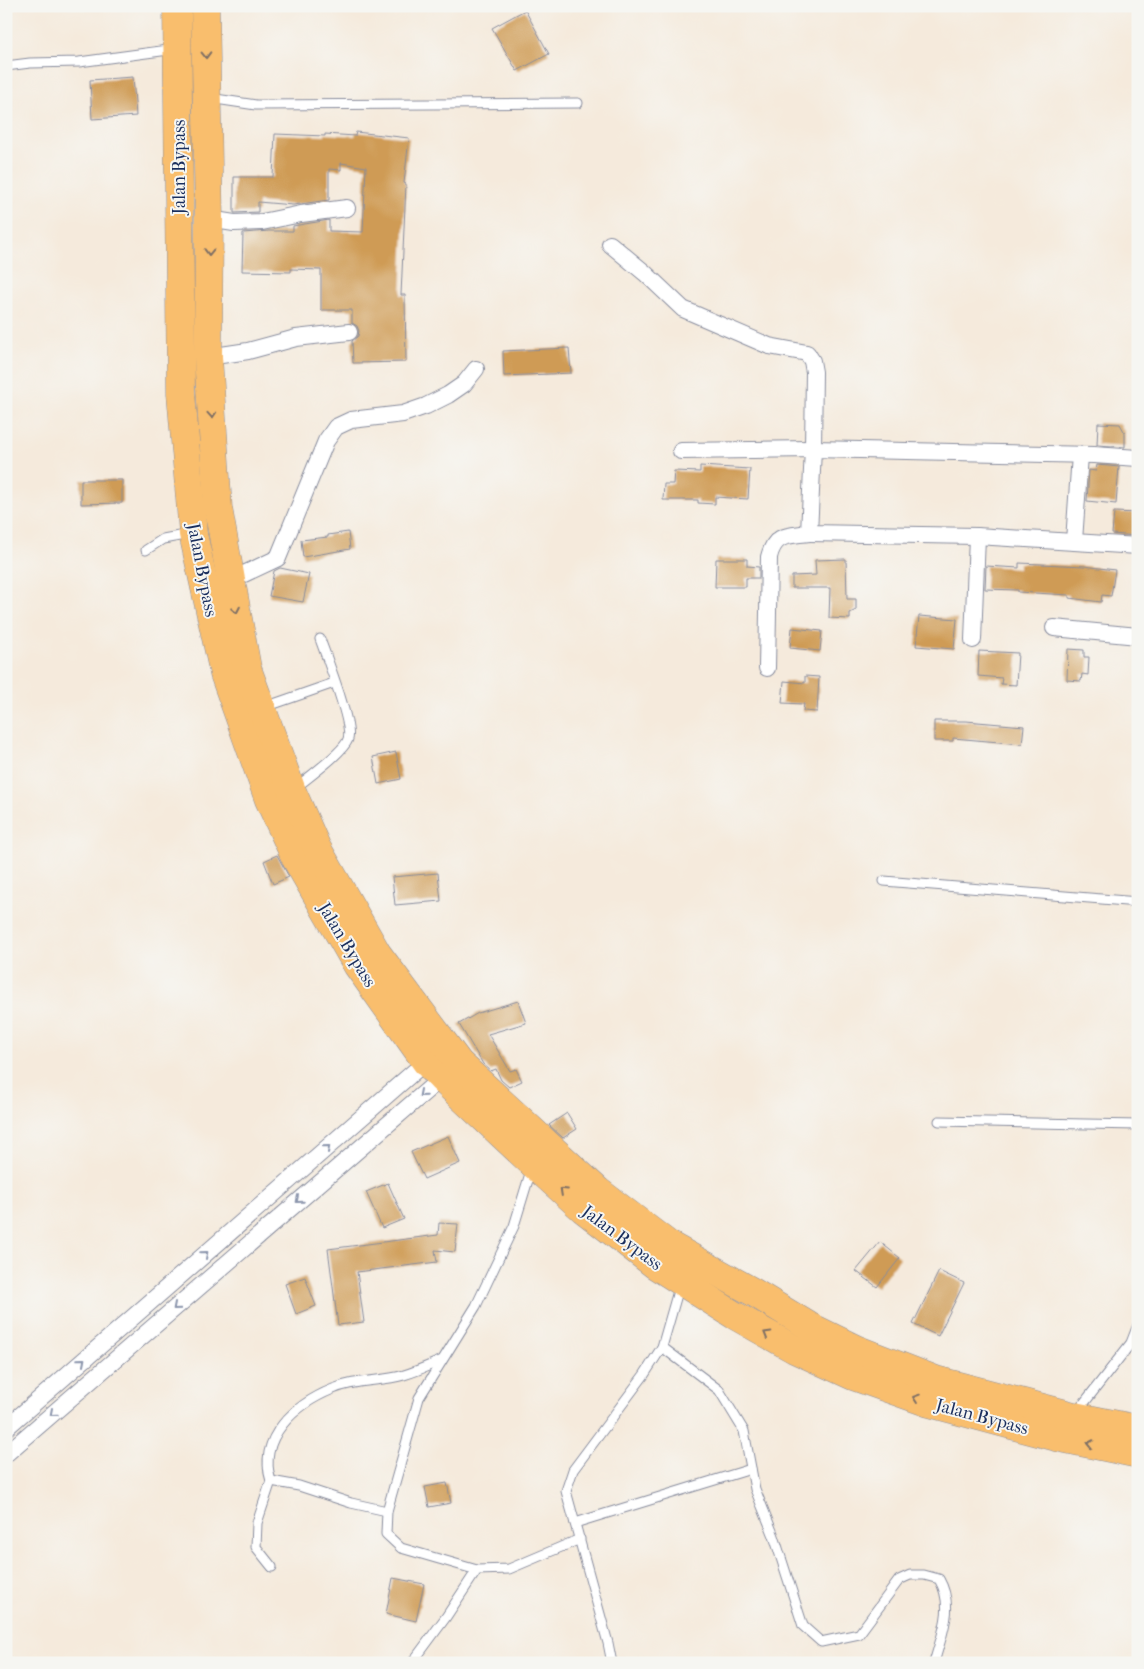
<svg xmlns="http://www.w3.org/2000/svg" width="1144" height="1669" font-family="'IM FELL French Canon',serif">
<style>
.building{fill:#cf9b55}
.lines{fill:none;stroke-linecap:round;stroke-linejoin:round}
.lane-casing{stroke:#888c9d;stroke-width:11}
.street-casing{stroke:#888c9d;stroke-width:18}
.highway-casing{stroke:#888c9d;stroke-width:29}
.lane{stroke:#fff;stroke-width:9}
.street{stroke:#fff;stroke-width:16}
.highway{stroke:#f9be6d;stroke-width:28}
.oneway{stroke:#7f6f65}
.oneway2{stroke:#8d97ae}
.labels{text-anchor:middle;dominant-baseline:central;stroke-width:4;stroke-linejoin:round;paint-order:stroke}
.street-label{font-size:18px;fill:#1b2f5e;stroke:#f6f6f2}
</style>
<rect width="100%" height="100%" fill="#f6f6f2"/>
<filter id="ink" filterUnits="userSpaceOnUse"><feTurbulence type="fractalNoise" baseFrequency=".02" numOctaves="2"/><feDisplacementMap in="SourceGraphic" scale="10" xChannelSelector="R" yChannelSelector="G"/><feConvolveMatrix kernelMatrix="1 2 1 2 8 2 1 2 1" color-interpolation-filters="sRGB"/></filter>
<filter id="wash" filterUnits="userSpaceOnUse"><feTurbulence type="fractalNoise" baseFrequency=".0096" numOctaves="4" result="noise"/><feDisplacementMap in="SourceGraphic" scale="20" xChannelSelector="R" yChannelSelector="G"/><feGaussianBlur stdDeviation="1.12" result="paint"/><feColorMatrix in="noise" values="0 0 0 0 0 0 0 0 0 0 0 0 0 0 0 0 0 1.4 0 .05"/><feComposite in="paint" operator="in"/></filter>
<g filter="url(#wash)">
<rect width="100%" height="100%" fill="#f5eadc"/>
<g id="blocks">
<g class="building">
<path d="M525 10 549 54 517 71 492 28Z"/>
<path d="M133 77 136 116 92 119 90 80Z"/>
<path d="M356 132 409 138 404 183 406 184 401 295H405L406 362 353 363 352 341 358 336 359 331 357 326 352 323V310H321V270L291 269V272L242 271 243 233 269 231H293V226L329 220V231L363 232 366 167 341 163V170L329 169V200L293 205 258 202V212L234 213V177H273L275 134 325 136V134L355 136Z"/>
<path d="M569 348 571 373 504 376 503 351Z"/>
<path d="M1098 423 1120 424 1125 433V447L1097 445Z"/>
<path d="M1097 465 1119 467 1116 504 1087 501 1089 470 1096 471Z"/>
<path d="M700 466 750 469 748 499 715 497V504L698 503V500H663L664 484H673L674 471 700 472Z"/>
<path d="M81 480H122V503L81 504Z"/>
<path d="M1114 512 1138 513V536L1112 534Z"/>
<path d="M348 532 350 549 303 557 301 540 328 537V535Z"/>
<path d="M716 559H747V566L759 567V578H746V587H715Z"/>
<path d="M846 559 847 599H856V610L850 613V619L829 618 830 588H792V576L816 575 815 560Z"/>
<path d="M1019 563 1084 566 1115 570 1111 596 1102 595 1101 602 1069 598V595L1018 592V590L985 589 986 566 1019 568Z"/>
<path d="M280 568 309 574 303 602 269 596 274 571Z"/>
<path d="M919 616 957 619 954 649 916 646Z"/>
<path d="M792 628 822 631 820 651 790 648Z"/>
<path d="M1068 649 1084 650V657H1089L1088 675 1082 674 1081 681 1067 680Z"/>
<path d="M979 651 1018 653 1016 685 1001 684 1002 678 978 676Z"/>
<path d="M805 676 819 677 817 712 803 711 804 704 782 703 784 681 805 683Z"/>
<path d="M934 721H966L1024 726 1022 744 953 738V741H934Z"/>
<path d="M396 752 401 779 378 784 373 757Z"/>
<path d="M277 855 289 877 273 884 264 861Z"/>
<path d="M438 873 441 901 395 905 392 877Z"/>
<path d="M518 1001 526 1023 488 1034 510 1071 516 1069 522 1081 509 1087 501 1080 496 1069 491 1071 483 1064 459 1024 478 1013Z"/>
<path d="M567 1113 577 1129 563 1138 549 1125Z"/>
<path d="M448 1136 460 1163 424 1179 411 1152Z"/>
<path d="M388 1183 404 1219 382 1228 366 1192Z"/>
<path d="M439 1223 458 1224 455 1252 435 1250 437 1262 357 1272 364 1322 338 1325 328 1249 438 1235Z"/>
<path d="M880 1242 900 1258 877 1287 856 1271Z"/>
<path d="M939 1271 964 1283 938 1336 913 1324Z"/>
<path d="M305 1277 316 1306 296 1314 285 1284Z"/>
<path d="M447 1483 451 1503 429 1507 425 1487Z"/>
<path d="M393 1578 424 1584 416 1621 386 1614Z"/>
</g>
</g>
</g>
<g filter="url(#ink)">
<use href="#blocks" fill-opacity="0" stroke="#888c9d" stroke-width="1"/>
<g class="lines">
<g class="lane-casing">
<g id="lane">
<path d="M6 66 30 63 79 62 176 49"/>
<path d="M209 98 256 105 578 103"/>
<path d="M146 550 163 539 190 534"/>
<path d="M265 707 334 683"/>
<path d="M294 789C306 779 344 752 348 739 353 725 326 656 320 639"/>
<path d="M884 881 1138 902"/>
<path d="M939 1121 1138 1125"/>
<path d="M532 1167 514 1226 476 1306 419 1398 387 1511 386 1534 401 1548 477 1570 509 1569 580 1539"/>
<path d="M662 1347 719 1390 744 1431 755 1489 774 1536 803 1626 821 1642 859 1634 899 1580 910 1575H924L939 1579C955 1607 942 1633 934 1663"/>
<path d="M1077 1412 1131 1343 1138 1325"/>
<path d="M271 1481C257 1437 296 1404 333 1389 356 1379 381 1382 404 1375 417 1371 428 1366 440 1361"/>
<path d="M575 1523 751 1469"/>
<path d="M272 1567 256 1547 257 1523 271 1481 299 1486 351 1503 387 1511"/>
<path d="M412 1663 446 1617 477 1570"/>
<path d="M612 1663 608 1643 566 1491 573 1470 644 1375 662 1347 680 1284"/>
</g>
</g>
<g class="street-casing">
<g id="street">
<path d="M209 219 234 223 262 222 301 214 347 208"/>
<path d="M610 244 645 273 683 309 769 346 807 353 812 361 814 372 813 449 809 533 977 536 1138 546"/>
<path d="M208 357 248 351 296 338 349 332"/>
<path d="M681 451 813 449 1094 455 1138 458"/>
<path d="M1074 541 1080 455"/>
<path d="M231 580 278 558 326 441 336 427 351 420 403 414 426 406 448 395 464 384 476 369"/>
<path d="M1054 628 1138 636"/>
<path d="M973 640 977 536"/>
<path d="M767 668 769 557C775 533 788 536 809 533"/>
<path d="M6 1428 432 1056"/>
<path d="M6 1454 446 1074"/>
</g>
</g>
<g class="highway-casing">
<g id="highway">
<path d="M177 6 181 393 193 534 224 674 269 800 296 859 357 965 426 1062 441 1078 533 1164 583 1209 655 1265 734 1315 794 1349 853 1376 929 1403 1056 1437 1138 1454"/>
<path d="M205 6 209 219 208 357 218 508 231 580 247 668 292 791 317 848 377 953 459 1063 598 1191 669 1245 753 1292 809 1326 856 1349 936 1380 1074 1416 1138 1429"/>
</g>
</g>
<use href="#lane" class="lane"/>
<use href="#street" class="street"/>
<use href="#highway" class="highway"/>
</g>
<defs><path id="oneway-chevron" d="M-2-3.5L2.5 0L-2 3.5" fill="none" stroke-width="1.6" stroke-linecap="round" stroke-linejoin="round" transform="scale(1.25)"/></defs>
<g class="oneway">
<use href="#oneway-chevron" transform="translate(206 55) rotate(89)"/>
<use href="#oneway-chevron" transform="translate(209 252) rotate(91)"/>
<use href="#oneway-chevron" transform="translate(212 415) rotate(86)"/>
<use href="#oneway-chevron" transform="translate(236 610) rotate(79)"/>
<use href="#oneway-chevron" transform="translate(563 1191) rotate(-137)"/>
<use href="#oneway-chevron" transform="translate(767 1334) rotate(-150)"/>
<use href="#oneway-chevron" transform="translate(916 1398) rotate(-161)"/>
<use href="#oneway-chevron" transform="translate(1090 1444) rotate(-168)"/>
</g>
<g class="oneway2">
<use href="#oneway-chevron" transform="translate(422 1094) rotate(139)"/>
<use href="#oneway-chevron" transform="translate(327 1148) rotate(-41)"/>
<use href="#oneway-chevron" transform="translate(299 1200) rotate(139)"/>
<use href="#oneway-chevron" transform="translate(205 1254) rotate(-41)"/>
<use href="#oneway-chevron" transform="translate(176 1307) rotate(139)"/>
<use href="#oneway-chevron" transform="translate(82 1361) rotate(-41)"/>
<use href="#oneway-chevron" transform="translate(53 1413) rotate(139)"/>
</g>
</g>
<g class="labels">
<g class="street-label">
<text transform="translate(179 167) rotate(-90)">Jalan Bypass</text>
<text transform="translate(202 570) rotate(79)">Jalan Bypass</text>
<text transform="translate(347 945) rotate(59)">Jalan Bypass</text>
<text transform="translate(622 1238) rotate(37)">Jalan Bypass</text>
<text transform="translate(982 1417) rotate(15)">Jalan Bypass</text>
</g>
</g>
<rect width="1144" height="1669" fill="none" stroke="#f6f6f2" stroke-width="25"/>
</svg>
